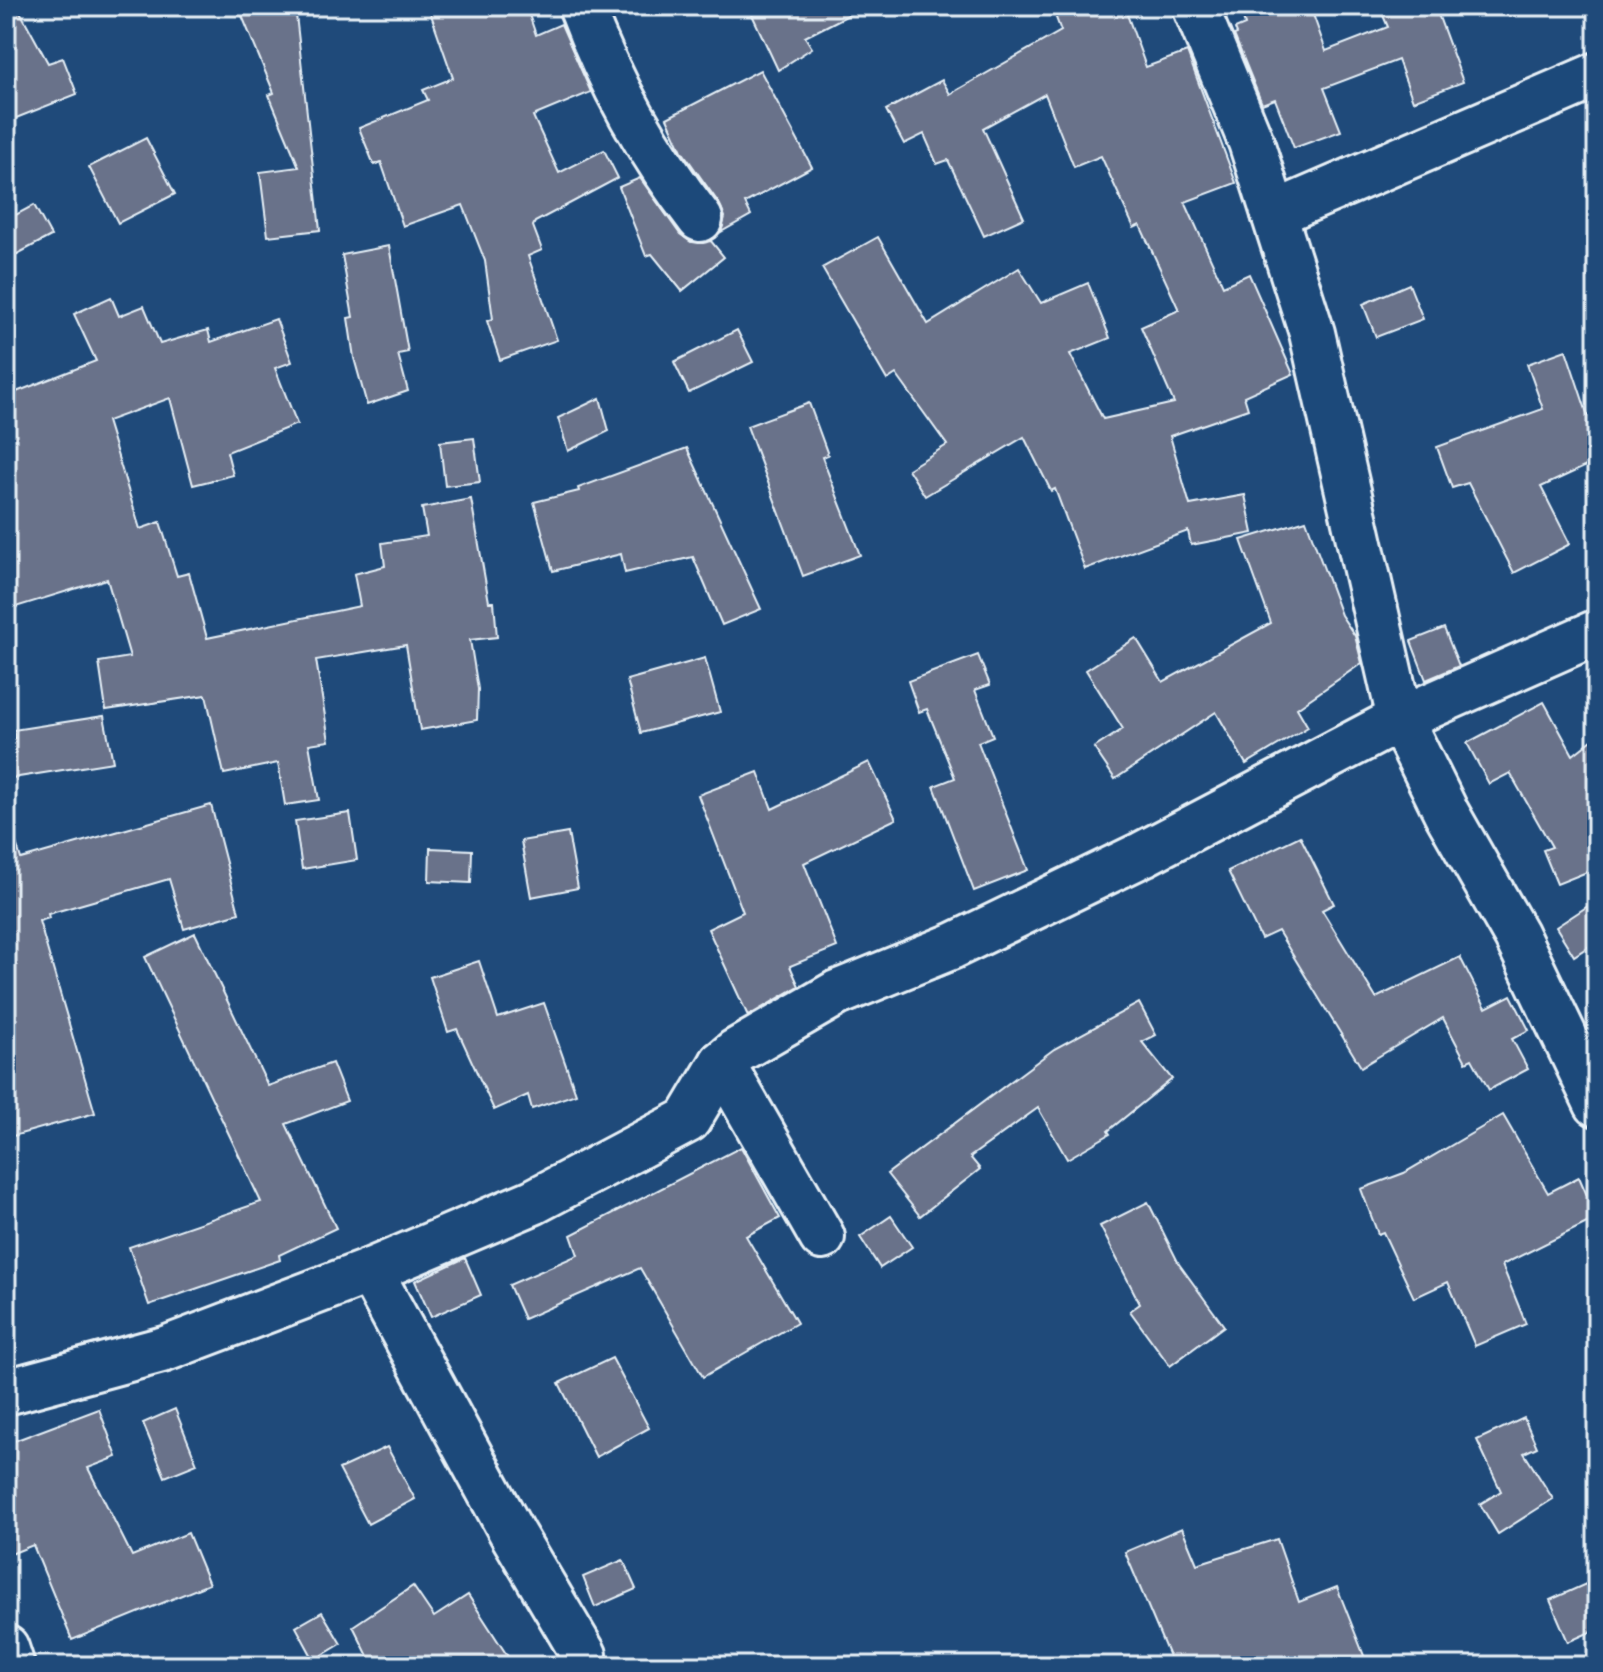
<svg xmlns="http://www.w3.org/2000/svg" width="1603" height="1672" font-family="'Architects Daughter',sans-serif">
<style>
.building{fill:#69728a;stroke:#e8f1f8;stroke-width:2}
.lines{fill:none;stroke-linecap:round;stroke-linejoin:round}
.minor-casing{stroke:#e8f1f8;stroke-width:50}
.minor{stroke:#1f4a7a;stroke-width:44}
</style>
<rect width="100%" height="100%" fill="#1f4a7a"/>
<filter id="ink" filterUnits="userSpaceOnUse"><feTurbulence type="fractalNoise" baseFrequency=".0125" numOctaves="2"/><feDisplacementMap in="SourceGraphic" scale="16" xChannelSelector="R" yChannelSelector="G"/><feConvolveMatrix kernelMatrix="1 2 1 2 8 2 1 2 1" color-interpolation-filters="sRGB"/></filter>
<g filter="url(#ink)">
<g class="building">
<path d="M6 6H17L48 63 63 58 77 94 6 122Z"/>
<path d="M238 6H295L320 230 268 236 260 172 299 167 269 95 274 93Z"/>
<path d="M428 6H526L536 35 561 24 591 92 533 116 559 173 604 150 618 178 535 222 533 226 542 250 528 256 557 340 500 360 487 321 493 319 485 261 463 205 403 226 381 162 374 165 359 128 428 100 423 90 453 78Z"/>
<path d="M748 6H866L805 37 812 48 778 70Z"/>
<path d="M1081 6H1124L1146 67 1187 52 1236 183 1185 202 1223 286 1249 274 1293 374 1244 396 1248 409 1170 436 1190 505 1245 495 1253 533 1191 545 1188 531 1085 569 1055 489 1051 491 1024 437 925 496 908 469 947 445 896 374 887 380 822 268 878 237 928 324 1019 268 1041 303 1088 283 1110 338 1070 354 1103 419 1174 403 1141 327 1179 310 1140 225 1134 228 1101 156 1074 167 1045 94 983 128 1024 218 984 236 948 160 937 164 924 134 904 144 886 110 942 80 950 94 1061 31 1055 15Z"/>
<path d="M1239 6H1310L1326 51 1388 27 1379 6H1435L1463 82 1413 101 1398 60 1324 88 1341 131 1294 148 1275 99 1262 104 1234 35 1237 34 1235 29 1245 25Z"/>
<path d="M760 70 812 167 745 203 751 215 721 232 725 217 720 205 682 151 667 118Z"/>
<path d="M146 138 175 194 118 223 89 167Z"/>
<path d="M640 178 680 234 691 242 711 241 724 257 682 291 652 254 646 256 619 187Z"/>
<path d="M34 205 51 236 6 260V220Z"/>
<path d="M389 246 408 352 398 354 408 391 367 405 354 358 348 318 353 317 342 255Z"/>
<path d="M1409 284 1423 319 1376 337 1363 304Z"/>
<path d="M111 297 119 316 144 306 160 344 208 330 211 342 276 319 292 362 275 368 297 424 227 452 233 475 193 485 170 398 107 421 140 529 160 522 177 576 189 573 207 638 360 606 354 574 385 566 382 543 427 536 422 508 471 499 489 602H494L497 637 470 640 478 689 477 720 420 730 406 645 316 660 329 741 309 744 319 800 285 805 278 763 224 774 206 695 106 710 99 662 130 657 107 579 6 610V396L96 361 74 314Z"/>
<path d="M737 330 753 362 689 393 674 362Z"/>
<path d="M1566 350 1588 416 1597 412V461L1541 487 1570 544 1514 573 1468 483 1452 488 1437 447 1543 409 1527 364Z"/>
<path d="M600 398 609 431 568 451 558 418Z"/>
<path d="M809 403 828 455 822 457 860 555 803 576 747 426Z"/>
<path d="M474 438 480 482 445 486 440 442Z"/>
<path d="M687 448 761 609 722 625 693 557 625 573 621 554 553 571 534 502 579 491 578 488Z"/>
<path d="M1306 520 1341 615 1355 636 1362 663 1297 708 1308 727 1246 764 1216 712 1115 779 1094 748 1123 729 1086 670 1136 638 1163 682 1271 623 1241 540Z"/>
<path d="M1444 628 1459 666 1426 680 1411 641Z"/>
<path d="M978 655 990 685 975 690 993 736 978 742 1028 870 974 891 934 786 955 778 927 709 919 712 908 681Z"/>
<path d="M705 658 720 712 641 733 627 680Z"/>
<path d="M1544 702 1573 755 1597 736V868L1557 884 1543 850 1552 847 1510 773 1489 784 1467 743Z"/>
<path d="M104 716 113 762 6 779V740L15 738 13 730Z"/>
<path d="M869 762 896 819 804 863 837 947 790 966 799 986 748 1016 708 929 743 912 698 795 758 772 772 809Z"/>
<path d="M211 805 239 913 184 929 169 879 48 914 49 918 39 921 95 1113 6 1138V840L15 839 21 859Z"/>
<path d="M350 813 357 860 302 869 295 821Z"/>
<path d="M568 833 578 888 531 897 521 841Z"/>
<path d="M1300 836 1334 904 1322 910 1376 998 1460 957 1486 1008 1511 995 1529 1030 1512 1039 1528 1069 1489 1090 1472 1059 1466 1062 1443 1018 1361 1067 1278 931 1261 939 1228 871Z"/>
<path d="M430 848 472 850 471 883 429 881Z"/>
<path d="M1597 900V941L1574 956 1556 927Z"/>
<path d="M195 933 268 1086 332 1063 347 1101 286 1124 336 1228 279 1255 280 1260 149 1305 129 1247 261 1202 145 957Z"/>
<path d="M479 961 498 1018 544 1003 576 1094 532 1109 528 1095 494 1110 457 1029 448 1032 430 977Z"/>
<path d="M1139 1003 1156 1035 1142 1042 1172 1079 1108 1131 1110 1134 1067 1159 1038 1108 970 1157 980 1169 920 1216 887 1174 1054 1049Z"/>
<path d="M1503 1115 1548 1193 1579 1177 1597 1218 1502 1265 1526 1324 1475 1346 1448 1282 1414 1298 1383 1232 1378 1234 1361 1189 1404 1173Z"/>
<path d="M741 1147 780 1218 746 1236 797 1323 703 1377 640 1268 524 1319 509 1285 578 1255 571 1235Z"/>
<path d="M1148 1202 1179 1264 1224 1326 1170 1366 1130 1311 1140 1304 1100 1226Z"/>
<path d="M891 1216 912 1247 880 1268 860 1237Z"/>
<path d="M465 1258 481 1295 431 1317 415 1281Z"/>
<path d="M612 1358 649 1428 596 1457 559 1383Z"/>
<path d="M99 1409 117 1457 88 1468 132 1556 188 1533 209 1584 72 1640 33 1545 6 1556V1444Z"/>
<path d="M175 1409 197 1464 165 1477 143 1423Z"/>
<path d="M1524 1418 1537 1447 1524 1453 1553 1499 1498 1534 1480 1504 1501 1491 1477 1440Z"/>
<path d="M387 1447 415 1499 368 1524 339 1469Z"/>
<path d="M1182 1528 1197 1564 1277 1539 1299 1602 1337 1587 1368 1666H1173L1125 1552Z"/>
<path d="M623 1560 636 1589 595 1607 583 1577Z"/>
<path d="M1597 1579V1629L1568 1642 1550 1600Z"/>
<path d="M413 1586 434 1617 468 1595 514 1666H373L353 1626Z"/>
<path d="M322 1612 341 1644 314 1660 296 1627Z"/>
</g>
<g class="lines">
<g class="minor-casing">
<g id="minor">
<path d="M581 6C610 84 649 153 700 219"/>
<path d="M1195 6 1251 142 1312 333 1400 719 1447 814 1516 935 1597 1104"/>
<path d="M1274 214 1597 75"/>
<path d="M722 1063 822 1237"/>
<path d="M370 1271 513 1535 584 1655"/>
<path d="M6 1392 165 1349 370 1271 533 1202 688 1120 722 1063 735 1052 837 993 953 946 1143 854 1400 719 1597 632"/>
<path d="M6 1648 12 1666"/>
</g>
</g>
<use href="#minor" class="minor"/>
</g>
</g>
<rect width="1603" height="1672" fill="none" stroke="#1f4a7a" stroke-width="32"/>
<rect x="16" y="16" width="1571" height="1640" fill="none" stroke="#e8f1f8" stroke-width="3" filter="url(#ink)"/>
</svg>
